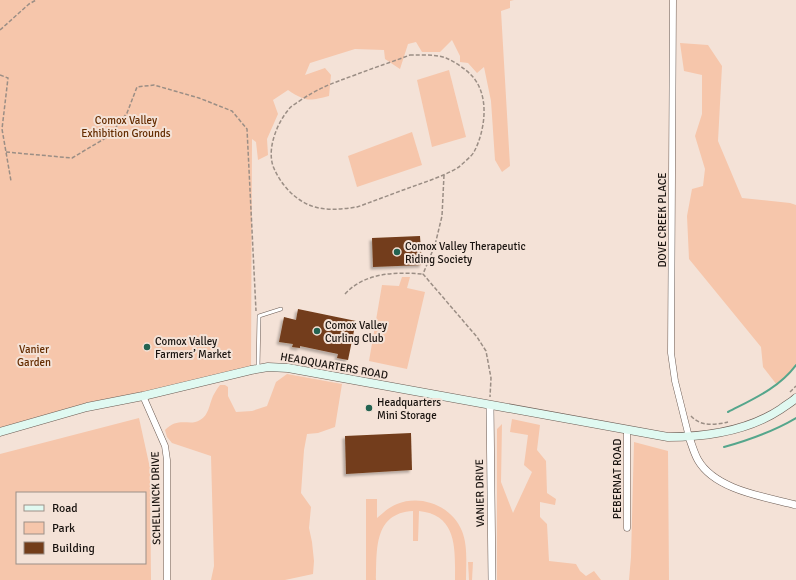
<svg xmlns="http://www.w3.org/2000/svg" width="796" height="580" font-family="Signika,sans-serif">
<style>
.green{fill:#f6c6ab;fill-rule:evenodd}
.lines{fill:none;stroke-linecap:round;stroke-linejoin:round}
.stream{stroke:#55a68c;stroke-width:2}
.building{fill:#733d1a;filter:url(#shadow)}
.service-casing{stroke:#6b5b53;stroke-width:4}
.minor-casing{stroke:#6b5b53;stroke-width:7}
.tertiary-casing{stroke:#6b5b53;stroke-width:8}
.secondary-casing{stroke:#6b5b53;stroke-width:9}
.path{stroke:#9b8e85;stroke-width:1.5;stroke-dasharray:4 2;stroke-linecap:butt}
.service{stroke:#fff;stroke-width:3}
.minor{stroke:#fff;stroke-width:6}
.tertiary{stroke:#fff;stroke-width:7}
.secondary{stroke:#e0f9f1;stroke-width:8}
.poi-dot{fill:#236351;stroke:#f4e2d7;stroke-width:1.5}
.labels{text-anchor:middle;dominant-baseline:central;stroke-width:4;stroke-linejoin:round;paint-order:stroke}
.park-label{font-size:11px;fill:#642c00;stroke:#f4e2d7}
.street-label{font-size:11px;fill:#19130f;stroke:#f4e2d7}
.poi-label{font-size:11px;fill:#19130f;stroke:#f4e2d7;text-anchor:start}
</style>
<defs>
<filter id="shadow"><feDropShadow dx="-2.5" dy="2.5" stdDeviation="1" flood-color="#0004"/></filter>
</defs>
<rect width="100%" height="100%" fill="#f4e2d7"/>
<g class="green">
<path d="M0 0H514L510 1V8L501 11 510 166 502 172 495 160 491 101 484 67 477 73 468 63 460 62V56L452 40 440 52H422L416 42 408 44 400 69 385 59 384 50 355 49 310 63 305 75 325 68 331 75 329 96C309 101 306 102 288 90L273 100 278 114 267 139 268 155 258 160 256 142 252 139 251 370 0 432Z"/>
<path d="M680 43 708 45 722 66 718 141 742 198 790 203 796 205V365L789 375 777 385 763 367 761 347 689 259 687 216 692 189 703 186 705 169 695 136 702 114V75L684 71Z"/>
<path d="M449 70 466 137 432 147 417 80Z"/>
<path d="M412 132 422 165 357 187 348 156Z"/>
<path d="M402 277H410L407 288 425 292 407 369 369 361 382 285 399 286Z"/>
<path d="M287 374 342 384 335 427 318 433 307 434 304 450 301 493 311 507 309 528 312 542 314 561 313 574 285 580H211L214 566 211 456 172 443 167 437 165 430C179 416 190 427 200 420 209 415 209 405 213 396 215 392 217 389 220 385H225L228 387V396L236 412 252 411 267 406 276 382Z"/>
<path d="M139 418 150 468 151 580H0V454ZM17 493H145V563H17Z"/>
<path d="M512 419 540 425 537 450 546 461 547 493 556 499 555 505 540 502V517L547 524 549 561 576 564 580 571 586 576 594 571 601 580H603H497V429L502 424 501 482 513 513 532 472 524 465 528 435 510 432Z"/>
<path d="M634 442 668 451 669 580H629L631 557Z"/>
<path d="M366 499H377V518C383 513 389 507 397 504 421 494 452 506 462 531 468 546 466 564 466 580H455C455 550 458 515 419 511L418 541H413V511C373 513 377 551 376 580H366Z"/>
<path d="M468 562H473L472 580H469Z"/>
</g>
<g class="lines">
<g class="stream">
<path d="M728 412C753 399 779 388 796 365"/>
<path d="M724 447C749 440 774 431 796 418"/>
</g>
</g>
<g class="building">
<path d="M420 236 422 265 373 267 372 238Z"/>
<path d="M298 309 356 321 348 360 337 358 338 354 300 346V348L292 347 293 344 279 342 284 317 296 320Z"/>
<path d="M411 433 412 470 346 474 345 436Z"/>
</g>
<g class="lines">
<g class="service-casing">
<path id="service" d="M258 368 259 316 281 309"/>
</g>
<g class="minor-casing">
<g id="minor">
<path d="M673 0 671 353 675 381 689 437"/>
<path d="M143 396 165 446 167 460V580"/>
<path d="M627 528V429"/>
</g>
</g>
<g class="tertiary-casing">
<g id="tertiary">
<path d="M490 405 492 580"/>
<path d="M689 437C692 445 694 453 698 460 715 490 765 497 796 505"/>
</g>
</g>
<g class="secondary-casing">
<path id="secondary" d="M0 432 87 407 143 396 251 370 268 367 288 368 668 437C707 437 748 431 781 409 786 405 792 402 796 398"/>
</g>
<g class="path">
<path d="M0 30 29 4 36 0"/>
<path d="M410 55C421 55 435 54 446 58 455 62 466 69 473 77 490 97 485 131 474 152 471 157 463 163 459 167 446 175 431 180 417 185 397 192 377 200 357 207 343 209 329 211 315 207 296 202 280 184 273 166 267 148 277 123 289 109 291 106 295 104 298 102 318 88 333 83 355 75 373 68 392 62 410 55Z"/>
<path d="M0 75 8 78 2 129 11 181"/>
<path d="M6 152 72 158 109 136 127 113 137 87 154 85 199 98 232 111 247 129 256 311"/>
<path d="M444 175 442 216 435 245 423 274 477 337 486 351 491 378 490 397"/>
<path d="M345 294C365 272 396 272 423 274"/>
<path d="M790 392 796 386"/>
<path d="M691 416C701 427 715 425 728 422"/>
</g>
<use href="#service" class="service"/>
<use href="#minor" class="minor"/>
<use href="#tertiary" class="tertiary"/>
<use href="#secondary" class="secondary"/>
</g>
<g class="poi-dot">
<circle cx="397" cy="252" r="4"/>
<circle cx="317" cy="331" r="4"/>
<circle cx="147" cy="347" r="4"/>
<circle cx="369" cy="408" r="4"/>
</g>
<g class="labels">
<g class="park-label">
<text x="126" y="120">Comox Valley<tspan x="126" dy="13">Exhibition Grounds</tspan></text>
<text x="34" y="349">Vanier<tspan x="34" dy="13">Garden</tspan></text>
</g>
<g class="street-label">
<text transform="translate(662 220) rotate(-90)">DOVE CREEK PLACE</text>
<text transform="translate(334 366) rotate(10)">HEADQUARTERS ROAD</text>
<text transform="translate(617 479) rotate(-90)">PEBERNAT ROAD</text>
<text transform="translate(480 493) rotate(-91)">VANIER DRIVE</text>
<text transform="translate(156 498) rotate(-91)">SCHELLINCK DRIVE</text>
</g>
<g class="poi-label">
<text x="405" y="246">Comox Valley Therapeutic<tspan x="405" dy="13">Riding Society</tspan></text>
<text x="325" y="325">Comox Valley<tspan x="325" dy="13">Curling Club</tspan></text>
<text x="155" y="341">Comox Valley<tspan x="155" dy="13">Farmers’ Market</tspan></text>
<text x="377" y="402">Headquarters<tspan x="377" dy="13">Mini Storage</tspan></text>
</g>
</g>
<rect x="16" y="492" width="130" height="72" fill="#f4e2d7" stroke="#9c8f87"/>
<rect x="24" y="505" width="20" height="6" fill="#e0f9f1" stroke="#9c8f87"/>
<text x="52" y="512" font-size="12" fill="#19130f">Road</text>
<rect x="24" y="522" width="20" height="12" fill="#f6c6ab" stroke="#9c8f87"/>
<text x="52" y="532" font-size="12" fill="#19130f">Park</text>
<rect x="24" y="542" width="20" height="12" fill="#733d1a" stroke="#9c8f87"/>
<text x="52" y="552" font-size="12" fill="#19130f">Building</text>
</svg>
